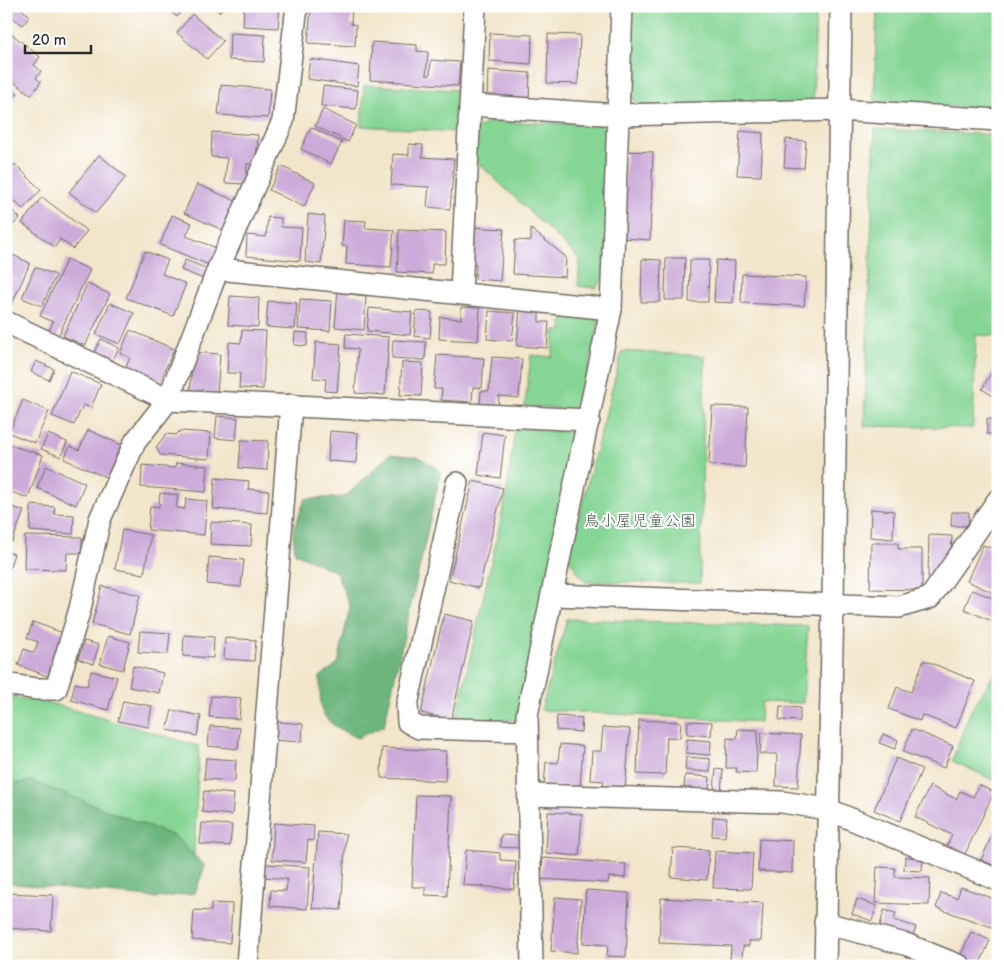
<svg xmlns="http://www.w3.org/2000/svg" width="1004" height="972" font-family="'Balsamiq Sans','Klee One',sans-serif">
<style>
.green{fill:#85d594;stroke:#588060}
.forest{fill:#6cb67e;stroke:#4c7054}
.building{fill:#ccaad9}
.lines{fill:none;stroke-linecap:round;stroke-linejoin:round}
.minor-casing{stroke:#716c63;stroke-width:24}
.minor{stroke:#fff;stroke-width:21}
.labels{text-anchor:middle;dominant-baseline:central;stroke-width:4;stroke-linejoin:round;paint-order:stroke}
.park-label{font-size:16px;fill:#465e4a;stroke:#fff}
</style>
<rect width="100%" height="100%" fill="#fff"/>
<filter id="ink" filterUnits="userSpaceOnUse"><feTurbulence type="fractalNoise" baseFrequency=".02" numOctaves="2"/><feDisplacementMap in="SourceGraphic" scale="10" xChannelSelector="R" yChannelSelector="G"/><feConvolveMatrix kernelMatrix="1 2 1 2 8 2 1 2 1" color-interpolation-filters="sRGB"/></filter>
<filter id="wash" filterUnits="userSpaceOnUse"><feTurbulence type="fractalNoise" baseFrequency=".0096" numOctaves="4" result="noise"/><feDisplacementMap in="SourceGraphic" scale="20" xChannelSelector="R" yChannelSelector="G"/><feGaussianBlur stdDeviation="1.12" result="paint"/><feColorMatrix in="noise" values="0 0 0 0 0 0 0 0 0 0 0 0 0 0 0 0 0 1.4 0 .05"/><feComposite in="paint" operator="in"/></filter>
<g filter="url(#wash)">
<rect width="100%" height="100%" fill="#f2e5ca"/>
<g class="green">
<path d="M631 6 679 8 680 6H816L813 106 639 105 626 91Z"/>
<path d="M877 6H998V108L874 104Z"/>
<path d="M364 85 459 90 456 132 361 126Z"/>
<path d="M488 122 600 124 613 137 604 277 596 288 578 286 580 259 474 159 475 130Z"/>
<path d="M875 129 998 135V336L976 335 973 428 864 426Z"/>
<path d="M563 310 600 318 579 410 525 406 531 355 552 357 554 331H562Z"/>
<path d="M622 351 705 356 700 583 585 582 568 558Z"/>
<path d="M515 428 578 433 520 720H456L506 496Z"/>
<path d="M567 619 808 626 803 703 761 702 760 722 541 710Z"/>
<path d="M998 668V782L952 761 970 712Z"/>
<path d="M6 696 53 704 199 746 194 855 176 837 31 781 6 785Z"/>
</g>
<g class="forest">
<path d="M390 454 419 457 441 471 384 726 357 738C320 720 320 717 320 677L338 663 350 606 336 572 295 553 293 532 305 499 345 497Z"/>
<path d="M31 781 176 837 205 866 195 893 158 898 6 883V785Z"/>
</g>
<g id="blocks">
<g class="building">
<path d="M11 6H18L30 16 23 25 6 13Z"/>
<path d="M163 6H186L177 17Z"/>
<path d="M212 6H225L219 12Z"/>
<path d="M244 6H280L278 28 243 26Z"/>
<path d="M311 6H352L351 24 356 25 355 46 308 43Z"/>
<path d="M192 14 223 41 207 59 177 33Z"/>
<path d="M230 33 265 35 264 62 229 60Z"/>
<path d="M490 33 532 35 531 64 489 61Z"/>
<path d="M12 34 40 57 34 65 41 71 36 78 41 82 31 95 6 76V41Z"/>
<path d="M548 34 580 35 578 84 547 83Z"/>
<path d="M372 42 417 45V51L428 52 426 75H430L431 60 460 62 458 86 370 80Z"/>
<path d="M310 59 359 66 357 86 307 79Z"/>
<path d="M488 70 530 73 529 101 487 99Z"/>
<path d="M6 83 18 93 6 107Z"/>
<path d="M221 85 270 89 268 118 218 115Z"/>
<path d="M323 86 358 90 356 109 321 106Z"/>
<path d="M323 109 356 125 348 142 315 126Z"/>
<path d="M311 127 342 142 331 164 301 149Z"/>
<path d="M740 131 763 133 761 176 737 175Z"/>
<path d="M212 132 258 135 256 164H247L246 184 225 183 227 158 211 157Z"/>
<path d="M786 139 806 141 804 168 784 167Z"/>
<path d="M409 144 423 145 422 157 454 159 450 209 427 207 429 187 391 185 393 154 409 155Z"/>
<path d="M626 151 653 152 650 240 623 238Z"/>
<path d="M99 155 126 177 96 213 69 192Z"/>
<path d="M15 164 41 190 23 209 6 193V173Z"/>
<path d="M281 166 315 183 304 207 269 190Z"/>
<path d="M197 184 238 202 225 231 184 213Z"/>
<path d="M42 197 87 231 73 249 60 239 55 247 22 223Z"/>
<path d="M6 204 20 218 6 232Z"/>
<path d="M308 214 325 216 321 264 305 262Z"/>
<path d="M172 215 192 223 186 236 219 249 212 266 160 245Z"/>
<path d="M268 217 281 218V227L302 228 300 261 246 256 247 235 266 237Z"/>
<path d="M344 220 366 221 365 228 394 230 391 267 346 264 347 246H342Z"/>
<path d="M469 227 504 229 500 281 475 279 476 265 466 264Z"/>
<path d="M531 229 566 257 565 277 513 274 515 240 531 241Z"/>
<path d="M399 230 446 232 445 264H432V274L397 272Z"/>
<path d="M145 251 168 260 162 274 186 284 173 316 126 298Z"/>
<path d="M6 252 30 263 8 313 6 312Z"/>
<path d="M666 258H685L684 300H665Z"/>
<path d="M67 259 90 270 56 340 47 335 53 322 40 316Z"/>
<path d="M642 259 661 260 660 302H641Z"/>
<path d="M185 260 210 270 206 280 181 270Z"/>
<path d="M690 260H709L708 302H689Z"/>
<path d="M716 260 735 261 733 303 714 302Z"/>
<path d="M35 267 56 275 42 306 22 298Z"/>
<path d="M742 274 806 277 804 306 741 303Z"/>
<path d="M87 284 110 294 85 346 63 336Z"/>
<path d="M338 288 349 289V294L366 296 364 330 335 327Z"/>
<path d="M230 296 259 298 258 327 228 325Z"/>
<path d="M300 299 332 301 330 331 298 329Z"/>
<path d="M268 301 297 303 295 329 266 327Z"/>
<path d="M110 303 134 313 120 344 96 334Z"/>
<path d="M461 307 480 308 478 341 439 339 440 317 461 319Z"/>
<path d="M520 307 539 309V322H549L547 348 517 346Z"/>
<path d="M369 308 412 312 410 335 367 331Z"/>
<path d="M416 311 432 312 430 338 414 336Z"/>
<path d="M489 311 515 313 512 341 487 339Z"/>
<path d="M130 330 174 349 159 384 125 369 130 358 120 353Z"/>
<path d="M242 330 266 331 263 389 239 388 240 373H227L229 342 241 343Z"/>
<path d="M295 332 308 333 307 346 294 345Z"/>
<path d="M346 334 389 337 385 395 355 393 358 349 345 348Z"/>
<path d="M101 339 119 348 110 365 92 357Z"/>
<path d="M393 340 426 342 425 360 392 358Z"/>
<path d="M316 342 341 344 337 392 325 391 326 379 313 378Z"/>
<path d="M193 352 220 354 217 395 190 393Z"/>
<path d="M437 355 484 358 482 388 473 387 472 402 441 400 442 389H434Z"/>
<path d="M492 357 522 359 519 398 499 396 498 408 480 406 481 391H489Z"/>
<path d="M36 361 54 369 49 380 31 372Z"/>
<path d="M998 361V399L982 389Z"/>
<path d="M402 362 423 363 421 396 400 395Z"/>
<path d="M70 371 101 384 91 408 83 405 74 425 52 416Z"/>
<path d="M23 400 49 411 35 443 9 433Z"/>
<path d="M712 406 748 407 745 467 709 465Z"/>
<path d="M217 416 238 418 236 440 215 438Z"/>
<rect x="987" y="419" width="11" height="15"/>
<path d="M88 430 124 446 110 479 64 459 70 446 79 450Z"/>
<path d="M180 431 211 433 209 459 160 455 156 447 166 434 176 435Z"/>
<path d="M330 431 358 433 356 463 328 461Z"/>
<path d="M483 432 505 435 500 478 478 475Z"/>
<path d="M48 434 67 442 61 457 41 449Z"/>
<path d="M241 440 268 441 267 470 239 468Z"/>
<path d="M6 444 43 455 28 498 6 490Z"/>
<path d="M176 463 208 466 206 492 141 487 142 465 175 468Z"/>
<path d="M46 466 85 483 76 505 37 488Z"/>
<path d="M215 478 249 481 248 489 269 491 267 513 213 509Z"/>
<path d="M473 481 503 488 479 588 449 580Z"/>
<path d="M160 493 178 495 176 508 185 509 186 499 207 501 204 535 148 530 150 506 159 507Z"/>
<path d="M6 505 24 511 12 542 6 540Z"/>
<path d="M31 505 55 507 54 514 74 515 73 534 30 531Z"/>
<path d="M871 509 894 511 893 539 870 537Z"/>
<path d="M952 512H969L968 526H951Z"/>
<path d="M211 522 252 525 251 546 210 544Z"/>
<path d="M122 530 151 535 144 574 115 569Z"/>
<path d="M929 535 952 536 951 552 934 577H928Z"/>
<path d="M25 536 82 537V553H67L66 570 24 569Z"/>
<path d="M871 543H898V549H922V590L870 589Z"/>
<path d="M983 545 998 551V595L967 581Z"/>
<path d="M6 551 14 554 7 576H6Z"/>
<path d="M209 557 244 560 241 587 207 584Z"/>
<path d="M102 586 140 595 130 634 92 624Z"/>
<path d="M972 590 998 600V613L994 622 964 609Z"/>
<path d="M444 614 474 621 451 720 421 713Z"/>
<path d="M33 622 66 634 50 677 18 665 24 649 34 653 38 642 27 638Z"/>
<path d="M140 631 170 633 168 654 138 652Z"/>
<path d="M184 635 214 637 213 658 183 656Z"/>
<path d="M108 636 130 642 123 670 100 664Z"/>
<path d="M225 638 256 640 254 661 224 659Z"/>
<path d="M84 641 99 645 93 664 78 659Z"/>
<path d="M924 660 975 681 956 728 922 715 920 721 889 709 897 687 911 692Z"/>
<path d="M133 666 163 673 159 693 129 687Z"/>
<path d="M91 671 117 677 108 710 71 700 75 683 87 686Z"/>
<path d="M211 696 241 698 239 719 209 717Z"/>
<path d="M123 701 152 706 148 727 118 721Z"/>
<path d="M780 706 800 708V721L779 720Z"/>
<path d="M172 710 201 716 197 736 167 730Z"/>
<path d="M557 716 582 718 581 732 556 730Z"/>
<path d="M639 720 681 722 680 738 667 737 665 775 637 774Z"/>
<path d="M271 721 303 724 302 742 269 740Z"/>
<path d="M688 721 712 722 711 736 687 734Z"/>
<path d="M210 726 240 728 238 749 208 746Z"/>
<path d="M603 727 630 729 625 790 603 788 604 781 590 780 592 751H601Z"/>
<path d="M738 729 758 730 756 773 736 772 737 768H726L727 738 737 739Z"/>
<path d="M912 729 953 746 944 768 903 752Z"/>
<path d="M761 733 801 735 798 787 776 786 777 754H760Z"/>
<path d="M883 734 898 740 895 749 879 743Z"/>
<path d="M687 739 711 741 710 755 686 753Z"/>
<path d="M560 744 583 746 580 787 544 785 546 762 558 763Z"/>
<path d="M382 748 446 751 445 781 381 778Z"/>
<path d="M686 757 710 759V772L685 770Z"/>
<path d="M206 758 236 760 235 781 204 779Z"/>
<path d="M896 758 922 769 900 821 874 810Z"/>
<path d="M716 769 723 770 721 791 714 790Z"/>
<path d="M685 775 710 777 709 790 684 789Z"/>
<path d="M979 785 994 792 965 854 947 846 952 835 915 817 930 786 956 799 960 791 973 797Z"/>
<path d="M204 791 234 794 232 815 202 812Z"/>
<path d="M416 795 451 796 447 896 425 895V887H412Z"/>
<path d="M548 812 582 814 579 856 546 853Z"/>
<path d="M713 817 727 818 725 837 712 836Z"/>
<path d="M998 822V867L981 860Z"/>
<path d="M202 823 232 825 230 846 200 844Z"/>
<path d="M274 823 314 826 313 841 308 840 306 862 272 860Z"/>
<path d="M318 832 346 834 341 910 312 908Z"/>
<path d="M501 835 521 836 520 848 500 847Z"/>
<path d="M759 839 793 841 792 873 758 871Z"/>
<path d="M673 848 709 850 707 880 671 877Z"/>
<path d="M466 850 500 853V860L516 861 514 889 463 885Z"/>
<path d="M715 851 753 853 751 889 713 888Z"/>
<path d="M905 857 923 858 922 871 904 870Z"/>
<path d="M543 858 626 864 625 878 609 877 608 883 541 879Z"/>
<path d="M266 864 310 867 307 909 270 906 271 890 286 891 287 879 265 877Z"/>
<path d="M877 867 895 868V877L930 878 929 905 875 903Z"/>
<path d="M961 887 998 900V929L936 908 941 893 957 898Z"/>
<path d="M586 890 629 893 626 957 607 956 608 945 583 943Z"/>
<path d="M6 893 53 895 51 931 6 928Z"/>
<path d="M555 897 581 899 577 953 551 951Z"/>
<path d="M661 898 763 903 761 941H749V946H743L742 960 730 959 731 946 659 943Z"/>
<path d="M857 899 877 906 872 921 852 914Z"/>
<path d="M211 903 232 904 230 943 192 940 194 910 211 911Z"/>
<path d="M884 910 896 913 894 920 916 927 912 939 879 930Z"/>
<path d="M971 932 990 940 979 966 959 959Z"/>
</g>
</g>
</g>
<g filter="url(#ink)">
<use href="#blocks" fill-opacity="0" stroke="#716c63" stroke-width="1"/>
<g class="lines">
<g class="minor-casing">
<g id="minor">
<path d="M470 105 619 115 839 110 998 120"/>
<path d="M218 269 611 309"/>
<path d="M461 293 475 6"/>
<path d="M6 322 168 400 589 420"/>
<path d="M457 483 407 705 408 722 419 728 527 731"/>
<path d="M553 595 899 607 930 598 998 500"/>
<path d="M6 684 36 689H56L80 609 100 519 135 442 168 400 218 269 283 121 297 6"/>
<path d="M529 795 782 802 827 809 998 880"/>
<path d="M825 923 908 945 960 966"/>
<path d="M247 966 291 405"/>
<path d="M532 966 527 715 611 309 622 6"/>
<path d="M825 966 833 603 841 6"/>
</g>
</g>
<use href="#minor" class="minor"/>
</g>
</g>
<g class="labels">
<g class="park-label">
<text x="640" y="521">鳥小屋児童公園</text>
</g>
</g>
<rect width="1004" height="972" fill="none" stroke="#fff" stroke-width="25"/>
<path d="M25 45v8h66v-8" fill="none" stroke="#2b2b2b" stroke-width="2.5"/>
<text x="32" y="45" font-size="15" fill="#2b2b2b" stroke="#ffffff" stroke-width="4" paint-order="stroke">20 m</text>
</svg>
